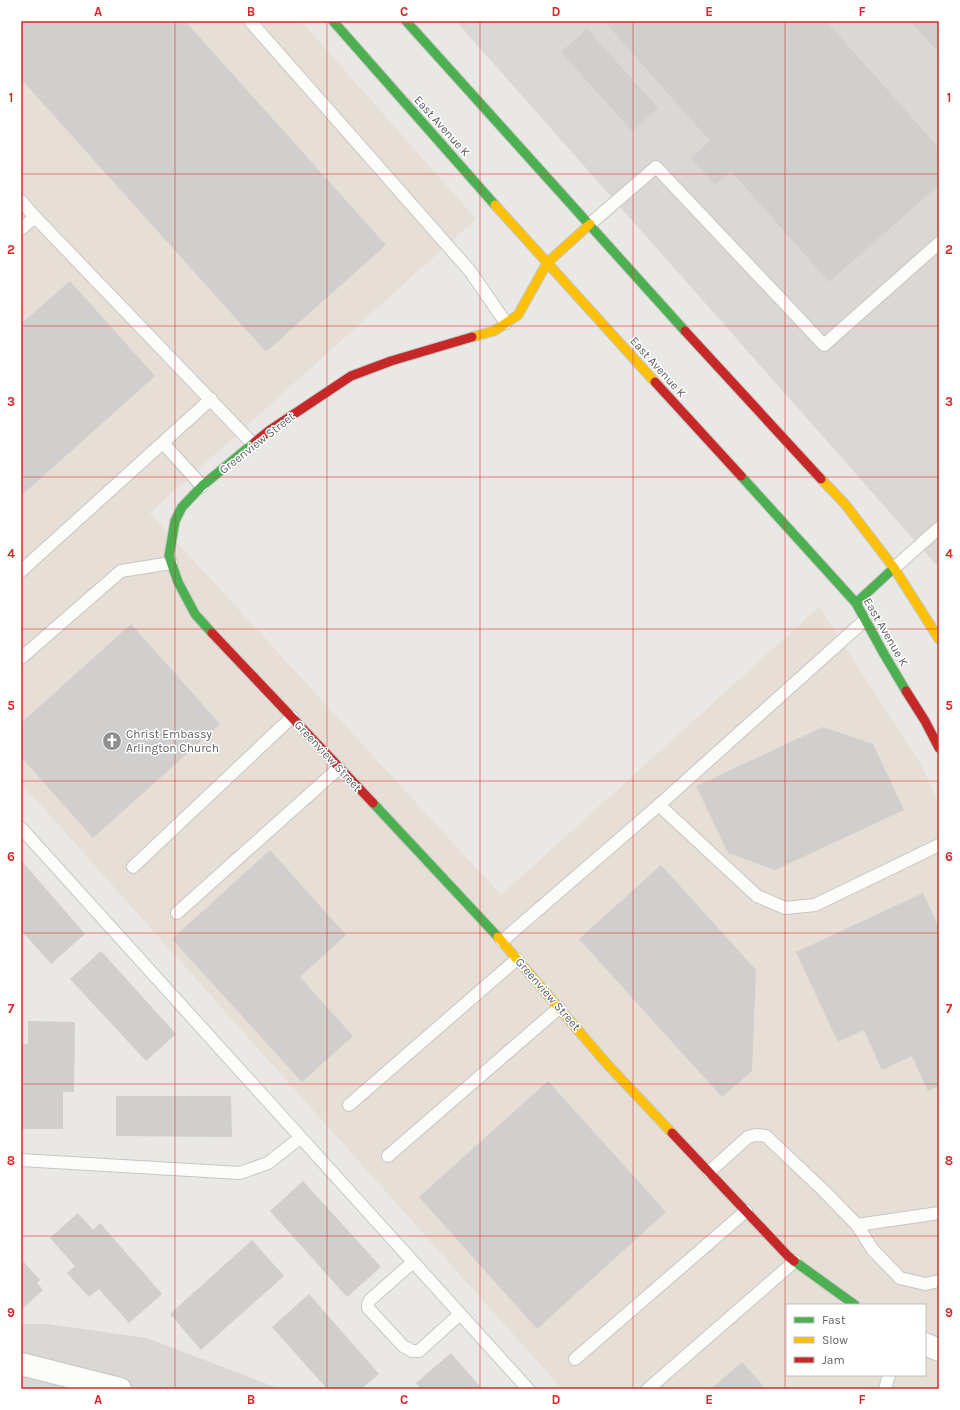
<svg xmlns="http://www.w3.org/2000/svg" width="960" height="1410" font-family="Karla,sans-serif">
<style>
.commercial{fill:#e7dfd5;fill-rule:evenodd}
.industrial{fill:#dad7d5}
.building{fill:#d0cfce}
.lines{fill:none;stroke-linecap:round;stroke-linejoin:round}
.lane-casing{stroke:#c6c6c5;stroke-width:14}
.street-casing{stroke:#c6c6c5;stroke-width:24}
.fast-casing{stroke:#c4c5c4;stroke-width:11}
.slow-casing{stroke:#c4c5c4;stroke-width:11}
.jam-casing{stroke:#c4c5c4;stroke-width:11}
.lane{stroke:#fcfcfb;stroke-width:12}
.street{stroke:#fcfcfb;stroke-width:22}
.fast{stroke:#4caf50;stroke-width:9}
.slow{stroke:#ffc107;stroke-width:9}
.jam{stroke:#c62828;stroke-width:9}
.grid{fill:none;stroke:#d62828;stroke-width:1;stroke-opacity:0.55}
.labels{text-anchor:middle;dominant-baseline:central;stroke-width:3;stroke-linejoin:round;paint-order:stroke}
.street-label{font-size:12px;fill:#5b5f62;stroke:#fff}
.poi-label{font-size:12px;fill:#5b5f62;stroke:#fff;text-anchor:start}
.neatline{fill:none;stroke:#d62828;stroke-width:1.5}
.grid-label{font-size:13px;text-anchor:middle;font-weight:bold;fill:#d62828}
</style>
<rect width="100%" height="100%" fill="#eae8e5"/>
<path class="commercial" d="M21 21H301L476 219 150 513 501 895 819 607 922 766 939 805V1389H562L21 783ZM787 1305H925V1375H787Z"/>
<g class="industrial">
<path d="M456 21H939V568Z"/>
<path d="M21 1324H47L147 1338 280 1389H21Z"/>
</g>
<g class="building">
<path d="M21 21H185L386 245 266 352 21 79Z"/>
<path d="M604 21H826L939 148V185L829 282 731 171 715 185 691 158 710 141Z"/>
<path d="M910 21H939V53Z"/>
<path d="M587 29 658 108 632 131 561 52Z"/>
<path d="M70 281 155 376 21 496V324Z"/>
<path d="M131 624 220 724 93 838 21 757V723Z"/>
<path d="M823 727 873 744 904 810 775 870 728 853 696 786Z"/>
<path d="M270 850 346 935 300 977 353 1036 302 1082 172 939Z"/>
<path d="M21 860 85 934 51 964 21 930Z"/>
<path d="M661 865 756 970 752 1071 722 1097 579 939Z"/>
<path d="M923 893 939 927V1086L928 1091 912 1056 882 1070 864 1030 838 1042 796 952Z"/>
<path d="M101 951 176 1034 146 1061 70 979Z"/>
<path d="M28 1021 75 1022 74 1092H63V1129H21V1044H28Z"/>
<path d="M548 1081 666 1212 537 1329 419 1197Z"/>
<path d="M116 1096H231L232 1137 116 1136Z"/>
<path d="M303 1181 381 1267 347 1297 270 1211Z"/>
<path d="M78 1213 93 1230 100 1223 162 1294 129 1323 99 1289 89 1297 67 1273 75 1266 50 1238Z"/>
<path d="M252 1240 284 1276 201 1350 170 1314Z"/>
<path d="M21 1259 40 1280 37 1283 43 1290 21 1310Z"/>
<path d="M309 1294 379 1374 361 1389H327L272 1327Z"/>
<path d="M451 1353 482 1389H421L416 1383Z"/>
<path d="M742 1362 766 1389H711Z"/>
</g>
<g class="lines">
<g class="lane-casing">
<g id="lane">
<path d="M250 21 470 271 506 323"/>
<path d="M21 201 35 217"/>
<path d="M590 224 656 167 824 345 939 243"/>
<path d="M21 229 35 217 253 444"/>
<path d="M163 443 202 486"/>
<path d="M894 568 939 528"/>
<path d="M21 571 211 399"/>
<path d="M21 658 121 571 171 563"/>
<path d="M659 805 757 896 785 908 815 905 939 845"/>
<path d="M21 828 528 1389"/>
<path d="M133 867 292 717"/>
<path d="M177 913 339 768"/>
<path d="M502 941 659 805 865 620"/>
<path d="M349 1105 517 959"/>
<path d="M388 1156 559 1008"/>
<path d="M21 1160 240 1173 268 1163 300 1138"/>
<path d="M709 1172 748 1137 756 1135 766 1136 824 1191 857 1225 873 1250 900 1278 925 1284 939 1281"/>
<path d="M857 1225 939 1213"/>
<path d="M413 1262 370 1300 368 1304V1308L403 1346 412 1351H419L460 1314"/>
<path d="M575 1359 746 1211"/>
<path d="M648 1389 795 1261"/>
<path d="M885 1389 889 1375"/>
</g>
</g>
<g class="street-casing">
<g id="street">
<path d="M925 1344 939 1350"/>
<path d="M21 1364 120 1389"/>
</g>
</g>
<g class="fast-casing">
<g id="fast">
<path d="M333 21 495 205"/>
<path d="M406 21 685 331"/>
<path d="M741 476 856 603 884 654 906 691"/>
<path d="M856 603 894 568"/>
<path d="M212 633 195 614 178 582 169 556 175 521 182 507 202 486 255 442"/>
<path d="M373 803 498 937"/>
<path d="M794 1261 855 1305"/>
</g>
</g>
<g class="slow-casing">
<g id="slow">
<path d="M495 205 655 382"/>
<path d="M472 337 494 331 518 315 547 263 590 224"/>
<path d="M821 479 845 504 894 568 939 639"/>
<path d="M498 937 607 1064 672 1133"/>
</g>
</g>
<g class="jam-casing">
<g id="jam">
<path d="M685 331 821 479"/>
<path d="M655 382 741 476"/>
<path d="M255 442 270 430 351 376 391 361 472 337"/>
<path d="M212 633 373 803"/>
<path d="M906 691 925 721 939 748"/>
<path d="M672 1133 788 1256 794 1261"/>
</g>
</g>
<use href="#lane" class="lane"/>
<use href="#street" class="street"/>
<use href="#fast" class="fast"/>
<use href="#slow" class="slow"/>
<use href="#jam" class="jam"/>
</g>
<path class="grid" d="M175 21V1389M327 21V1389M480 21V1389M633 21V1389M785 21V1389M21 174H939M21 326H939M21 477H939M21 629H939M21 781H939M21 933H939M21 1084H939M21 1236H939"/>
<defs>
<g id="church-disc" transform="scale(1)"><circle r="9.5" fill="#8d8f90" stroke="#fff"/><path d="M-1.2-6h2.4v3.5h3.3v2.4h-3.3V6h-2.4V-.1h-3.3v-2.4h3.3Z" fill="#fff"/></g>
</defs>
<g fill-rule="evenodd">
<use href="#church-disc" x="112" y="741"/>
</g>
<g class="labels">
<g class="street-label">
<text transform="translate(442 126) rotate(48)">East Avenue K</text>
<text transform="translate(658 367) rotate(48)">East Avenue K</text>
<text transform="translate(257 443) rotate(-38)">Greenview Street</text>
<text transform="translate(886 632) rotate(60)">East Avenue K</text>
<text transform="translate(328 756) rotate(47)">Greenview Street</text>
<text transform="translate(548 994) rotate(49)">Greenview Street</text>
</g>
<g class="poi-label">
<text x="126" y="734">Christ Embassy<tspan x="126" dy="14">Arlington Church</tspan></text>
</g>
</g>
<rect width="960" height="1410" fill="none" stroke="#ffffff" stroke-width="44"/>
<rect x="786" y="1304" width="140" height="72" fill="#ffffff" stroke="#bdbfc0"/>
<rect x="794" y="1317" width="20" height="6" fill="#4caf50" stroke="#bdbfc0"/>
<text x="822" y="1324" font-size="12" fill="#5b5f62">Fast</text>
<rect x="794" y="1337" width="20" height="6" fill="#ffc107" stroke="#bdbfc0"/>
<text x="822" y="1344" font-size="12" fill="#5b5f62">Slow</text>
<rect x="794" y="1357" width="20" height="6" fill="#c62828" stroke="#bdbfc0"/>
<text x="822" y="1364" font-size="12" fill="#5b5f62">Jam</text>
<rect x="22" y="22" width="916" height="1366" class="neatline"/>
<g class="grid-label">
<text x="98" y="16">A</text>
<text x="251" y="16">B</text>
<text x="404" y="16">C</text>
<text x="556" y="16">D</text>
<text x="709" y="16">E</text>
<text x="862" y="16">F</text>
<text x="11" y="102">1</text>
<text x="949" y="102">1</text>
<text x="11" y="254">2</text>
<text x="949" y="254">2</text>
<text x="11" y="406">3</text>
<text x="949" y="406">3</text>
<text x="11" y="558">4</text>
<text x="949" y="558">4</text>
<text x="11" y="710">5</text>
<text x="949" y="710">5</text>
<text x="11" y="861">6</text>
<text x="949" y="861">6</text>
<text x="11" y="1013">7</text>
<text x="949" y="1013">7</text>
<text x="11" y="1165">8</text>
<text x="949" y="1165">8</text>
<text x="11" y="1317">9</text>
<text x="949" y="1317">9</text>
<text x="98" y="1404">A</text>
<text x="251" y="1404">B</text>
<text x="404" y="1404">C</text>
<text x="556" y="1404">D</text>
<text x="709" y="1404">E</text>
<text x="862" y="1404">F</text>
</g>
</svg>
